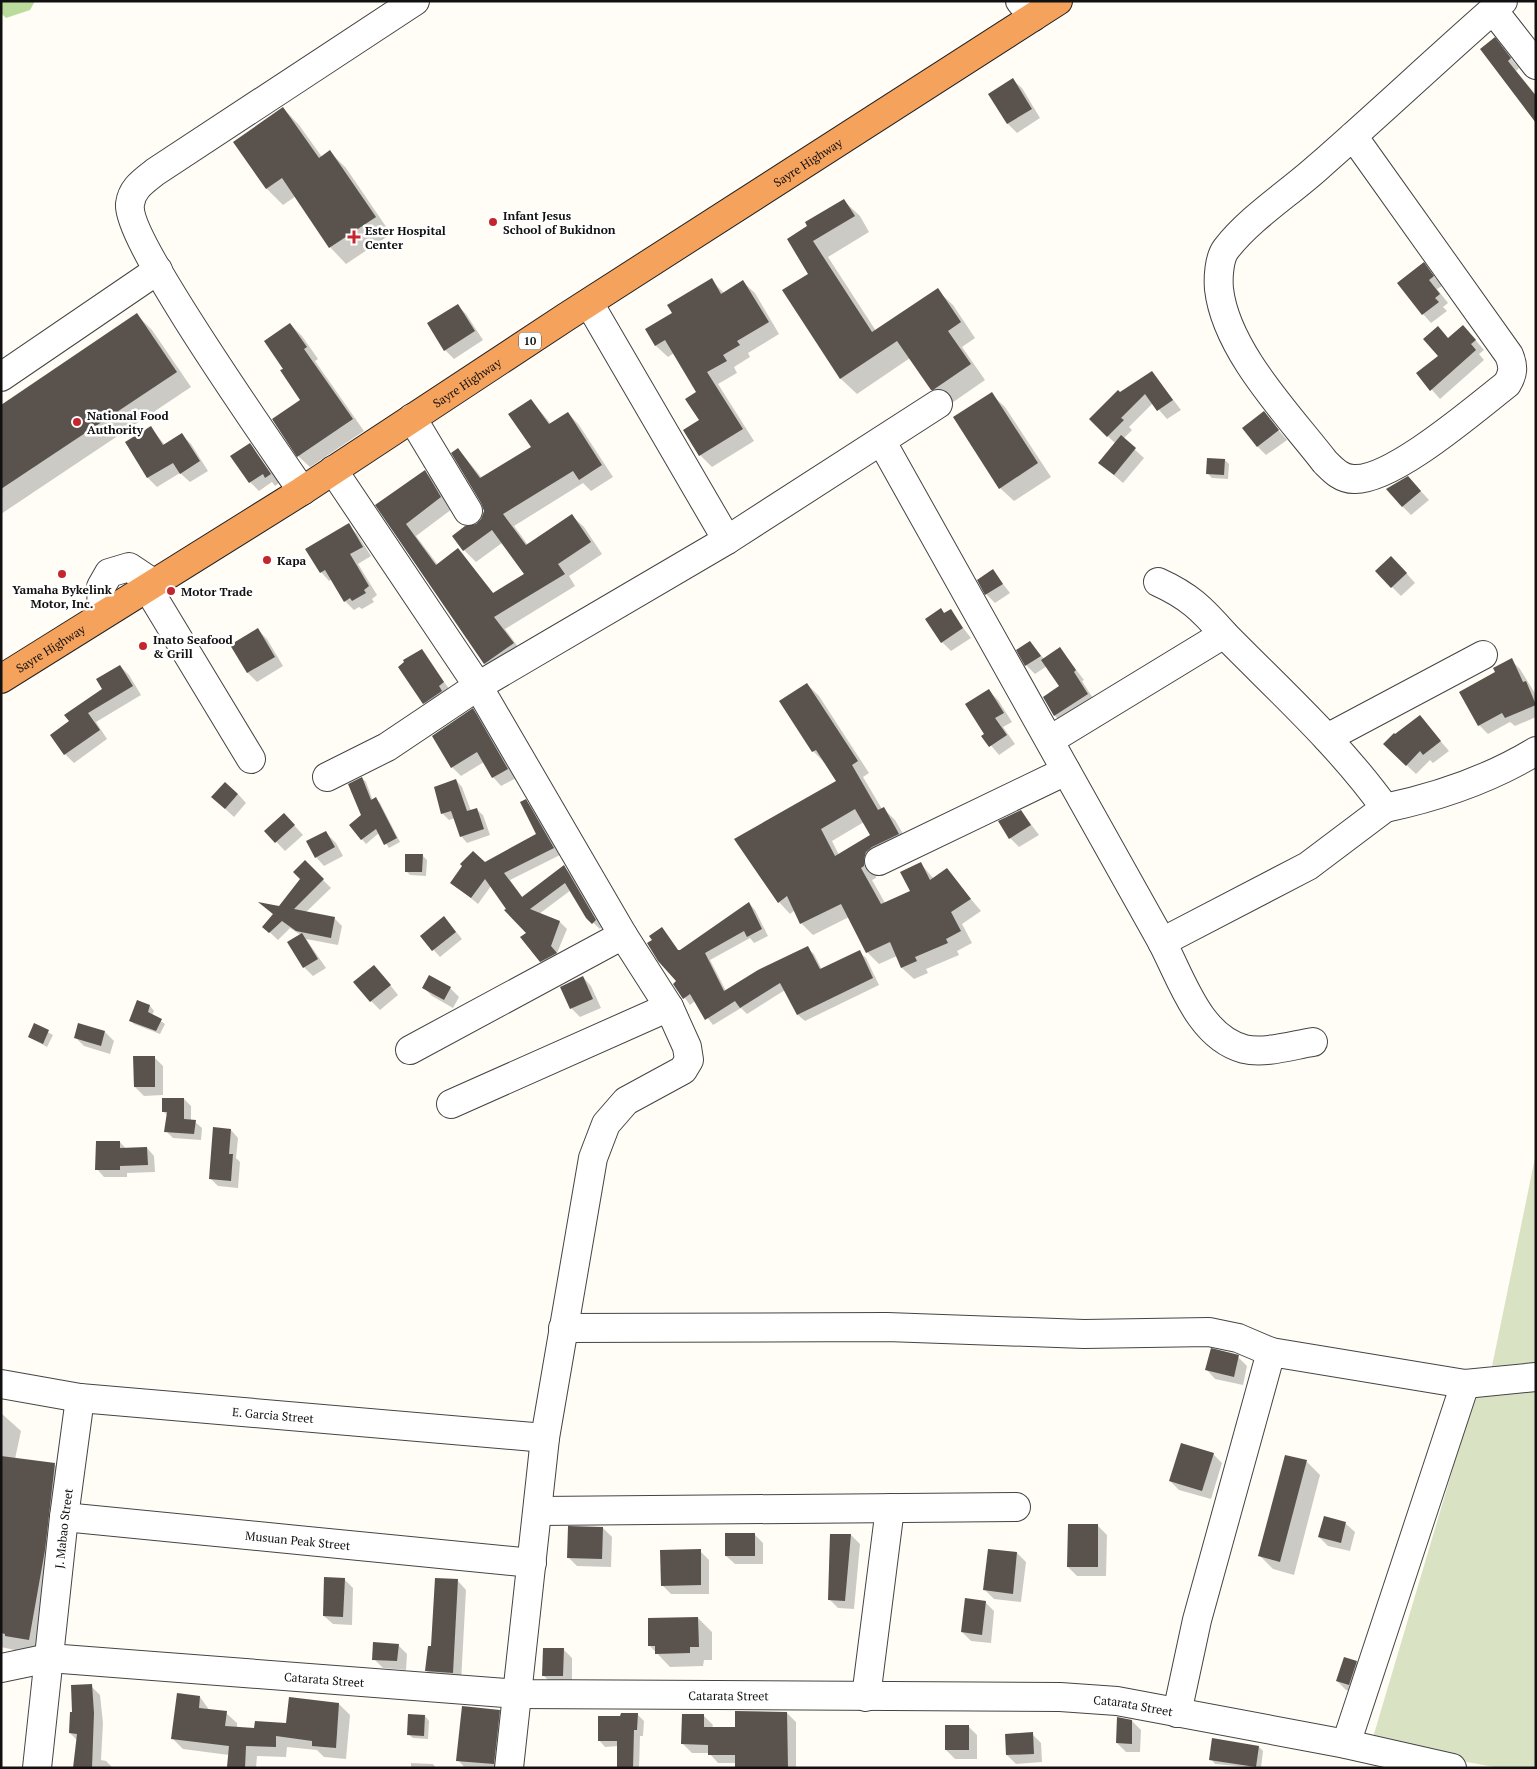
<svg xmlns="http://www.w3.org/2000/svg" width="1537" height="1769" font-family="'PT Serif',serif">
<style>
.forest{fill:#b9dc9c}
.cemetery{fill:#d9e3c4}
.shadow{fill:#0003;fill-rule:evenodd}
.building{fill:#5a524d;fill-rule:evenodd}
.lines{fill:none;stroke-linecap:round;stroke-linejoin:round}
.minor-casing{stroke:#444;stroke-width:30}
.highway-casing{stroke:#222;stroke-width:30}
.minor{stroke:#fff;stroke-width:28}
.highway{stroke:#f5a25d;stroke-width:28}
.poi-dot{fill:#c4262e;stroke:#fff;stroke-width:2}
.labels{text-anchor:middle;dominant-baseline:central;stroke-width:5;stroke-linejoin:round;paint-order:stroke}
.shield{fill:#fff;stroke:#585858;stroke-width:1}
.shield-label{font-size:11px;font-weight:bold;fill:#111}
.street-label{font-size:12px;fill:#111;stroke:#fff}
.poi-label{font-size:12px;font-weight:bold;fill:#111;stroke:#fff;text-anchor:start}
</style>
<rect width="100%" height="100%" fill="#fffdf5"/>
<path class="forest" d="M1 1H35L30 10 6 18 1 13Z"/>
<path class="cemetery" d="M1536 1153V1768H1499L1371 1744 1475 1394 1490 1376Z"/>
<g class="shadow">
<path d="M1495 39 1519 68 1516 71 1536 95V120Z"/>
<path d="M1013 80 1022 88 1040 118 1017 133 1008 124 989 94Z"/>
<path d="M283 108 299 125 322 157 330 152 346 168 391 234 346 264 330 247 296 196 283 205 267 189 234 142Z"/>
<path d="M844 201 860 216 869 232 828 257 876 331 937 290 953 305 975 338 962 347 985 380 949 405 932 390 910 358 857 394 841 379 784 291 810 274 788 239Z"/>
<path d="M1424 264 1442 286 1437 289 1448 303 1443 307 1447 311 1431 323 1423 314Z"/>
<path d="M711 280 724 293 743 282 755 293 779 334 748 353 750 357 734 367 737 373 718 384 754 441 712 467 700 455 685 431 701 421 698 392 674 353 668 357 656 346 646 330 673 313Z"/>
<path d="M457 305 466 314 483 340 454 359 445 350Z"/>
<path d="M137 315 152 330 191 387 1 514V406Z"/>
<path d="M290 324 302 336 318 359 315 361 364 431 310 467 298 456 302 401 284 369Z"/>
<path d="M1472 336 1484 350 1479 354 1484 360 1440 399 1417 373 1439 356 1449 339Z"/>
<path d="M1152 372 1181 410 1167 419 1153 403 1129 427 1132 430 1123 439 1144 458 1123 483 1100 463 1116 444 1090 419 1120 394Z"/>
<path d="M991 394 1005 407 1051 477 1014 501 1000 488Z"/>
<path d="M531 400 551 424 568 413 579 425 613 477 591 491 583 483 514 526 528 545 572 516 584 527 602 554 569 576 575 586 505 629 524 655 497 675 485 664 377 505 425 472 437 483 452 509 416 536 438 565 458 550 494 594 526 574 502 543 476 562 464 550 477 525 482 520 485 511 458 449 482 478 533 447Z"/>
<path d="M1264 413 1287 440 1266 455 1258 447Z"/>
<path d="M151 428 165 445 182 435 191 444 208 471 190 482 180 473 157 487 148 478 126 442Z"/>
<path d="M250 445 279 483 275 486 272 482 259 491 250 482Z"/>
<path d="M1225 460 1229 464 1228 479 1212 478 1208 474Z"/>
<path d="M1408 477 1429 500 1411 515 1402 506Z"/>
<path d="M348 525 357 534 371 556 358 564 377 595 372 599 374 602 362 609 359 607 354 610 345 601 332 579 329 581 321 572Z"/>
<path d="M1400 566 1415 583 1401 596 1392 587Z"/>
<path d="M993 571 1010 593 995 603 986 594Z"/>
<path d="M950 611 971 638 951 651 942 642Z"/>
<path d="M258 630 267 639 283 666 257 682 248 673 232 645Z"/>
<path d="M1030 642 1045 660 1060 649 1084 680 1082 681 1096 703 1063 724 1055 716 1061 686 1047 666 1035 674 1026 665 1018 650Z"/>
<path d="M421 651 450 690 431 710 424 703 406 663Z"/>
<path d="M1511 660 1520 669 1536 695V717L1515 726 1510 722 1488 734 1479 725 1497 673Z"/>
<path d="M120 666 129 675 141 695 96 722 107 739 74 763 65 754 71 722 104 689Z"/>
<path d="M807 684 819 696 869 773 863 777 882 809 883 808 895 820 910 846 875 872 876 878 872 880 885 903 911 891 920 863 934 879 946 870 981 911 962 924 972 943 957 951 959 955 926 969 928 973 914 979 902 968 897 956 879 964 867 952 849 917 813 935 801 923 795 910 790 914 779 902 837 781 825 763 813 751ZM864 822 872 835 839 855 832 841Z"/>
<path d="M989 691 998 700 1012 722 1003 727 1015 744 999 755 983 736 986 734Z"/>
<path d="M473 710 482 719 516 778 501 786 493 777 484 762 461 776 452 767Z"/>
<path d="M1420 717 1449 751 1433 763 1430 760 1416 774 1394 753 1395 736Z"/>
<path d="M362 778 366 782 373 801 376 799 380 803 400 842 389 848 379 833 366 844 350 825 363 816Z"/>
<path d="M456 780 462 787 471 811 476 809 483 815 490 835 467 843 461 836 455 818 449 820 442 813Z"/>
<path d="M238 794 246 803 234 817 222 806Z"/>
<path d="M526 801 533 808 560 855 510 880 523 898 564 867 571 874 602 927 600 929 587 917 571 890 539 914 560 922 567 929 557 953 562 960 547 968 540 961 527 933 491 886 478 904 451 882 537 835Z"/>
<path d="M1021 811 1039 835 1019 847 1010 838 1000 822Z"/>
<path d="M293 824 303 835 285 851 266 831Z"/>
<path d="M327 834 336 843 343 856 324 866 316 857Z"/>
<path d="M423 856 427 860 426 876 410 875 406 871Z"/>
<path d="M305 862 331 888 305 913 334 918 342 926 338 945 306 939 326 968 313 976 304 967 301 935 290 928 278 940 264 927 274 915 262 904 279 908 302 879Z"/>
<path d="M749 903 755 910 768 936 754 943 750 938 710 960 726 991 807 948 814 954 822 970 859 952 866 958 879 985 805 1021 798 1015 785 990 747 1014 741 1008 713 1025 695 1001 690 1005 675 984 678 982 668 936 679 952Z"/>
<path d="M444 917 462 939 440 957 422 937Z"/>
<path d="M383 976 398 995 380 1010 371 1001Z"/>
<path d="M583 977 591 986 601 1008 580 1017 571 1008Z"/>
<path d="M423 987 450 988 459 997 453 1008 432 996Z"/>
<path d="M137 1002 150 1006 154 1011 152 1015 165 1024 160 1034 134 1024 130 1020Z"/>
<path d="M79 1024 105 1032 114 1041 110 1054 84 1046 75 1037Z"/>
<path d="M35 1025 53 1035 47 1047 29 1037Z"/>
<path d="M154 1057 163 1066V1095L144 1096 135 1087Z"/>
<path d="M184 1099 191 1106V1121L195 1122 202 1128 201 1140 173 1138 166 1131 167 1115 163 1111Z"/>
<path d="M231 1130 238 1138 236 1158 240 1162 238 1188 218 1186 211 1179Z"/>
<path d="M120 1142 126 1149 147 1148 154 1156 155 1172 127 1173V1177H104L97 1169Z"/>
<path d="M1238 1357 1247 1366 1243 1385 1215 1379 1207 1370Z"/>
<path d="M1 1413 21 1431 15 1459 55 1465 72 1482 46 1657 1 1647Z"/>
<path d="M1213 1454 1222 1463 1211 1499 1179 1490 1170 1481Z"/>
<path d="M1286 1456 1307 1462 1320 1475 1294 1575 1273 1569 1260 1556Z"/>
<path d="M1325 1518 1346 1524 1355 1532 1350 1551 1328 1546 1319 1537Z"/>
<path d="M1098 1526 1107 1535 1106 1576H1077L1068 1567Z"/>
<path d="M603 1528 612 1537 611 1567 577 1566 568 1557Z"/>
<path d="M754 1534 763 1543V1564H735L726 1556Z"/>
<path d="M851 1535 860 1544 854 1609 838 1608 829 1599Z"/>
<path d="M700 1551 709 1560V1594H671L662 1585Z"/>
<path d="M1017 1553 1026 1562 1021 1602 994 1599 985 1590Z"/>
<path d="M344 1579 353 1588 352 1625 333 1624 324 1616Z"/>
<path d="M458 1581 466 1590 461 1682 436 1680 427 1671 432 1647Z"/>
<path d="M985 1602 994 1611 991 1643 971 1641 962 1632Z"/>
<path d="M698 1618 712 1632V1660H704L703 1666 670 1667 650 1646Z"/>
<path d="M398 1645 407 1654 406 1670 383 1668 374 1659Z"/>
<path d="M563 1649 572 1658V1685L552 1684 543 1675Z"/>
<path d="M1356 1662 1365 1671 1358 1693 1346 1690 1337 1681Z"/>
<path d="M91 1686 100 1695 103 1723 101 1760 106 1761 113 1768H74L78 1741 70 1733 73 1713Z"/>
<path d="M200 1697 210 1711 226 1713 237 1723V1728L256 1729 287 1724 339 1704 350 1715 346 1759 324 1757 317 1750 287 1747 286 1757 257 1756 256 1768H230L229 1755 183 1749 173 1739Z"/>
<path d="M499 1711 513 1725 508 1768H465L458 1760Z"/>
<path d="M787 1713 796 1722V1768H736V1763H718L709 1753H692L683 1744 704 1716 713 1725 712 1728H736Z"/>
<path d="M637 1714 644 1721 643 1736H640L639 1768H619V1746L605 1747 599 1740 622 1717Z"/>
<path d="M425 1716 429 1721 428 1739 413 1738 408 1734Z"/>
<path d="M1132 1721 1141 1730 1140 1752H1126L1117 1743Z"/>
<path d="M968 1726 977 1735V1759H955L946 1750Z"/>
<path d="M1032 1734 1041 1743 1042 1762 1016 1764 1007 1755Z"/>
<path d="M1259 1747 1263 1751 1261 1768 1215 1764 1211 1759Z"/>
<path d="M411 1763 433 1764 436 1768H411Z"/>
</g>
<g class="building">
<path d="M1495 37 1511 58 1508 61 1536 96V123L1480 49Z"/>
<path d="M1013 78 1032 109 1007 124 988 94Z"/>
<path d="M283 107 319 158 330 150 376 217 329 248 282 178 266 189 233 142Z"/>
<path d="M844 199 855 216 813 241 872 332 938 288 961 322 948 331 971 364 933 390H931L897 341 840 379 782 290 808 274 787 239 807 226 805 222Z"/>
<path d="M1424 262 1434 276 1429 280 1440 294 1435 298 1439 302 1422 315 1397 283Z"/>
<path d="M712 278 721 294 743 280 769 322 737 341 740 345 723 355 727 361 707 372 743 429 699 456 683 430 699 420 685 399 696 392 665 340 655 346 645 329 672 313 667 305Z"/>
<path d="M458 304 475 331 444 351 427 323Z"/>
<path d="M137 313 177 372 1 489V405Z"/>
<path d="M290 323 307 347 304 349 353 419 297 457 272 419 300 400 280 370 283 369 264 341Z"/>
<path d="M1463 325 1476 340 1471 344 1476 350 1430 391 1416 373 1438 356 1423 339 1438 326 1448 338Z"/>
<path d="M1152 371 1173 400 1157 411 1145 394 1121 418 1124 420 1107 437 1089 419 1118 390 1120 392Z"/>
<path d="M992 392 1038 463 999 489 953 417Z"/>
<path d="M531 399 549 424 568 412 602 465 579 480 573 471 503 514 526 545 572 514 591 542 558 564 565 574 494 617 514 643 484 664 375 505 425 470 441 497 406 524 436 565 458 548 493 593 524 574 492 530 463 551 452 536 465 526 476 524 481 519 484 511 481 503 451 453 458 448 480 478 531 447 508 414Z"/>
<path d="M1264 411 1279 430 1257 447 1242 428Z"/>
<path d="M151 426 163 445 182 433 200 461 180 474 173 463 147 478 125 442Z"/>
<path d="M1121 435 1136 448 1114 475 1098 463Z"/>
<path d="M250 443 271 474 265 478 263 474 249 483 230 456Z"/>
<path d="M1207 458 1225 459 1224 475 1206 474Z"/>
<path d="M1408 476 1421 491 1402 507 1386 489Z"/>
<path d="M349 523 363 547 350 554 369 586 364 590 366 593 352 601 350 598 344 602 325 570 320 573 305 549Z"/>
<path d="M1391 556 1407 573 1391 588 1375 571Z"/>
<path d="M993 569 1003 584 985 595 977 580Z"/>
<path d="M941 608 944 613 951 609 963 628 941 643 925 619Z"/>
<path d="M258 628 275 657 247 673 230 645Z"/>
<path d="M1030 641 1041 656 1025 666 1016 650Z"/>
<path d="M1060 647 1076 670 1074 672 1088 694 1054 716 1043 697 1059 686 1041 660Z"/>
<path d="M422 649 444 682 439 686 442 691 423 704 398 667 404 662 403 660Z"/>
<path d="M1512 658 1523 682 1526 681 1536 705 1505 718 1502 713 1478 726 1459 692 1495 672 1493 668Z"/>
<path d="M120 665 133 686 88 713 100 730 64 755 50 735 69 721 64 715 102 689 96 679Z"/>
<path d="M807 683 858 761 852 765 878 810 884 807 899 834 872 847 866 852 864 859V866L861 868 881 904 910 891 900 872 921 862 930 880 947 868 971 899 951 912 961 931 946 939 948 943 915 957 917 961 901 968 890 942 866 953 841 904 800 924 787 896 778 903 734 839 836 781 816 750 812 752 779 701ZM855 809 870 835 835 856 821 829Z"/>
<path d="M989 689 1004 713 995 718 1007 735 989 747 981 736 984 734 965 704Z"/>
<path d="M473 708 508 769 492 778 477 752 451 768 432 736Z"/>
<path d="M1420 715 1441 741 1423 755 1420 751 1406 766 1383 744 1394 733 1395 734Z"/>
<path d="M362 777 371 800 376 797 397 838 384 845 376 829 361 840 349 825 361 815 348 784Z"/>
<path d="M456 779 467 811 477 808 484 829 460 837 451 811 441 814 434 787Z"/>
<path d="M225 782 238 794 225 809 211 797Z"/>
<path d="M526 799 554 848 504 873 522 897 564 865 596 920 592 924 586 918 565 883 530 909 560 921 551 946 557 953 540 962 520 937 526 933 504 910 506 909 485 879 471 898 450 883 462 866 460 864 473 851 485 862 536 834 520 802Z"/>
<path d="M1021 810 1031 825 1009 839 998 821Z"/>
<path d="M284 813 295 825 275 843 264 831Z"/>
<path d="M326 831 335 847 315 858 306 841Z"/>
<path d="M405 854H423L422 872H405Z"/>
<path d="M305 860 324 879 294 909 335 917 331 938 296 931 282 921 269 933 262 927 273 914 258 902 279 906 300 879 293 872Z"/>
<path d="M749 902 762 929 747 937 744 931 705 953 724 991 758 970 808 946 820 969 860 950 873 978 797 1015 780 983 740 1008 735 1001 705 1020 690 994 683 999 673 984 676 981 658 961 647 943 652 940 649 936 662 927 678 950H680Z"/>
<path d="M444 916 456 932 432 951 420 936Z"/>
<path d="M302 933 318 959 303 968 287 942Z"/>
<path d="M374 965 391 985 370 1002 353 982Z"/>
<path d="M429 975 451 987 444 1000 422 988Z"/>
<path d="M583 976 593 999 570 1009 560 987Z"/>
<path d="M137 1000 150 1005 148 1012 162 1019 156 1031 129 1021Z"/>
<path d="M34 1023 49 1030 43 1044 28 1037Z"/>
<path d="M78 1023 105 1031 101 1046 74 1038Z"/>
<path d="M133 1056H155V1087H134Z"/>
<path d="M162 1098H184V1119L196 1120 194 1134 164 1132 167 1112H162Z"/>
<path d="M213 1127 231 1129 229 1154H233L231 1181 209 1179Z"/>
<path d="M96 1141H120V1148L147 1147 148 1165 120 1166V1170H95Z"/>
<path d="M1211 1348 1239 1355 1234 1377 1205 1370Z"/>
<path d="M1181 1443 1214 1453 1202 1491 1169 1481Z"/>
<path d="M1285 1455 1307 1460 1280 1562 1258 1556Z"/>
<path d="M1 1456 55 1463 45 1550 29 1640 5 1636V1634L1 1633Z"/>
<path d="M1324 1516 1346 1522 1341 1543 1318 1537Z"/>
<path d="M1068 1524H1098V1567H1067Z"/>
<path d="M568 1526 603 1527 602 1559 567 1558Z"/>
<rect x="725" y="1533" width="30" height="23"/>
<path d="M830 1534H851L845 1601 828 1600Z"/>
<path d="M701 1549V1585L661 1586 660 1550Z"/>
<path d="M988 1549 1017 1552 1013 1594 983 1590Z"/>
<path d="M324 1577 345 1578 343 1617 323 1616Z"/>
<path d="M435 1578 458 1579 453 1673 425 1671 428 1646H431Z"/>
<path d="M965 1598 986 1601 982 1635 961 1632Z"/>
<path d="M698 1617 699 1647H690V1653L655 1654V1646H648V1618Z"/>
<path d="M373 1642 399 1644 397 1661 372 1660Z"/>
<path d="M543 1648H564L563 1676H542Z"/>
<path d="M1344 1657 1357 1661 1349 1685 1336 1681Z"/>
<path d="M92 1684 94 1713 92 1768H73L77 1734 69 1733 70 1712H72L71 1685Z"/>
<path d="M177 1693 200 1696 199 1708 227 1711 225 1726 254 1728 255 1721 286 1723 289 1697 339 1703 336 1748 312 1746V1741L276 1736V1747L246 1746 245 1768 227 1767 229 1746 171 1739Z"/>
<path d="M462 1706 500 1710 494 1764 456 1761Z"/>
<path d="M735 1711 787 1712 788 1768H735V1755H708V1745L681 1744 682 1714H704V1727H735Z"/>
<path d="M621 1713H638L637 1730H634L633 1768H617V1741H598V1716H620Z"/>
<path d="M408 1714 425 1715 424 1736 407 1735Z"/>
<path d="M1117 1717 1132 1720V1744L1116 1743Z"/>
<rect x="945" y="1725" width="24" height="25"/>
<path d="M1033 1732 1034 1754 1006 1755 1005 1734Z"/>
<path d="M1212 1738 1259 1746 1256 1767 1209 1760Z"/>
</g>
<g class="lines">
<g class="minor-casing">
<g id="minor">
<path d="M1020 1 1033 17"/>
<path d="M1493 10 1536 65"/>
<path d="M1353 136 1509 355C1514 367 1513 374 1507 384 1475 409 1392 481 1354 479 1341 479 1333 470 1325 462 1288 414 1226 351 1219 289 1218 278 1219 258 1226 249 1250 218 1288 194 1317 168 1380 113 1440 56 1503 1"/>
<path d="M589 303 727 540"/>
<path d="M1 377 158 270"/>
<path d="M412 418 468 511"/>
<path d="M882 442 1162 942C1182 980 1199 1037 1244 1049 1265 1054 1293 1045 1313 1042"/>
<path d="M333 470 478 686 623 935 669 1007 687 1047 689 1060 683 1070 626 1101 606 1124 593 1158 545 1438 509 1768"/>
<path d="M302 491C274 449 125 239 130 204 132 188 144 181 155 172L415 1"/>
<path d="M147 587 251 759"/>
<path d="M102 615 101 587 109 573 129 567 153 583"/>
<path d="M1327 738 1483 655"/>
<path d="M1050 740 1224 634C1202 609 1189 596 1158 582"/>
<path d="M327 777 387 747 478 686 727 540 938 404"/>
<path d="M1385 808C1437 797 1490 779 1536 751"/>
<path d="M879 861 1066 771"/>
<path d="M1162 942 1308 866 1385 808C1339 744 1279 690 1224 634"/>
<path d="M410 1050 623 935"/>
<path d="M451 1104 669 1007"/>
<path d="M563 1328 887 1327 1084 1334 1209 1332 1238 1338 1271 1352"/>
<path id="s1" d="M1 1384 80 1398 545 1438"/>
<path d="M539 1511 1016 1507"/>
<path id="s2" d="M64 1517 532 1563"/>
<path id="s3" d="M1 1668 49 1658 518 1694 1060 1697 1117 1701 1346 1744 1452 1768"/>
<path d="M866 1697 890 1508"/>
<path d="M1177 1713 1197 1620 1271 1352 1465 1384 1536 1377"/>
<path d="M1346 1744 1465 1384"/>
<path id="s4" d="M37 1768 64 1517 80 1398"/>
</g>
</g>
<g class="highway-casing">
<g id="highway">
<path id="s5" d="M1 679 302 491 566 317 1058 1"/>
</g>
</g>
<use href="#minor" class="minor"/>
<use href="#highway" class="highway"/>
</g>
<g class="poi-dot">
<circle cx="493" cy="222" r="5"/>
<path d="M351.5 229.5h5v5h5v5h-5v5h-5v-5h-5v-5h5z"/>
<circle cx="77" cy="422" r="5"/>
<circle cx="267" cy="560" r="5"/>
<circle cx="62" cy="574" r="5"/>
<circle cx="171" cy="591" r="5"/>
<circle cx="143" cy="646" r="5"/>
</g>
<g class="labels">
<rect class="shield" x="519" y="332.5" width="22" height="17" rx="4"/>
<g class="shield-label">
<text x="530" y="341">10</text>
</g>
<g class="street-label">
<text stroke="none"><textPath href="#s5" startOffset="958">Sayre Highway</textPath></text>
<text stroke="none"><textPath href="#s5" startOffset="552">Sayre Highway</textPath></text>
<text stroke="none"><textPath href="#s5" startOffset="58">Sayre Highway</textPath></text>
<text stroke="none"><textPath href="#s1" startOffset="274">E. Garcia Street</textPath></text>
<text stroke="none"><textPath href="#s4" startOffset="241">J. Mabao Street</textPath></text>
<text stroke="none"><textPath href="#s2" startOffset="235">Musuan Peak Street</textPath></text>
<text stroke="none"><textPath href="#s3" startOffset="325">Catarata Street</textPath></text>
<text stroke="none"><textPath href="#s3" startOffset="730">Catarata Street</textPath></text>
<text stroke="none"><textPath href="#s3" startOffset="1135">Catarata Street</textPath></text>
</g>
<g class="poi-label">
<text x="503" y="215">Infant Jesus<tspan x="503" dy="14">School of Bukidnon</tspan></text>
<text x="365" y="230">Ester Hospital<tspan x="365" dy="14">Center</tspan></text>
<text x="87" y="415">National Food<tspan x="87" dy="14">Authority</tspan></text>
<text x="277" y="560">Kapa</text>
<text x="62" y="589" text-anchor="middle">Yamaha Bykelink<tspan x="62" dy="14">Motor, Inc.</tspan></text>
<text x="181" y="591">Motor Trade</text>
<text x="153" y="639">Inato Seafood<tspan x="153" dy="14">&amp; Grill</tspan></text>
</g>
</g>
<rect width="1537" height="1769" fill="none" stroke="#111111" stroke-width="5"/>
</svg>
